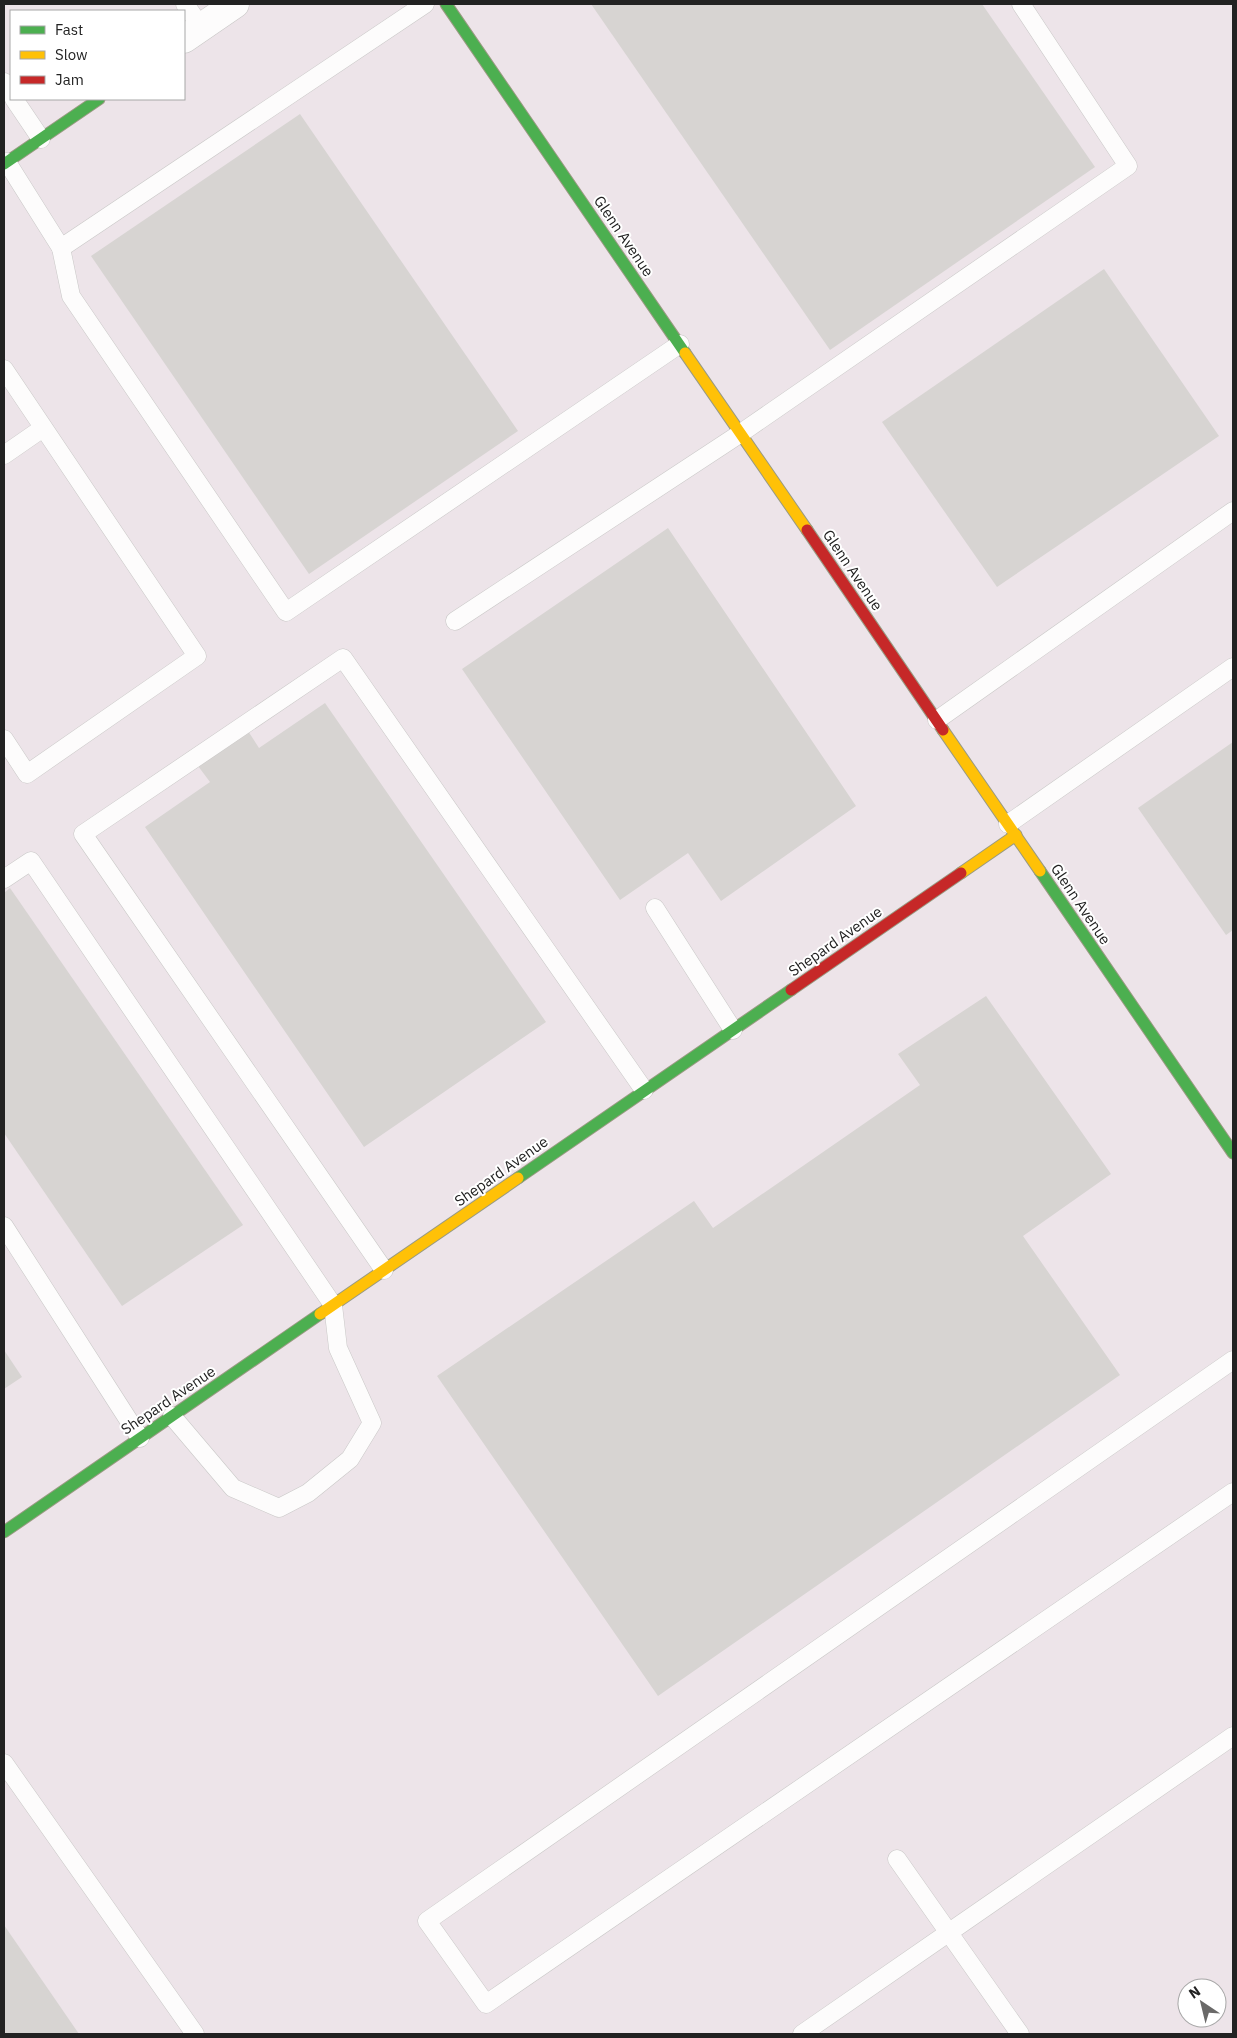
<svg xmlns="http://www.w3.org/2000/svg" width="1237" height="2038" font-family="'IBM Plex Sans',sans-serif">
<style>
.industrial{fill:#ede4e9;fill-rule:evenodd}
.building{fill:#d7d4d2}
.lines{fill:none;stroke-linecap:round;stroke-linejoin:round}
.lane-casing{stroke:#c9c8c7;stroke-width:19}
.street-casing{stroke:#c9c8c7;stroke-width:29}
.fast-casing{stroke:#999a82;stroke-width:13}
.slow-casing{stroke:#999a82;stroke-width:13}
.jam-casing{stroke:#999a82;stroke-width:13}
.lane{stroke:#fdfcfc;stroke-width:18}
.street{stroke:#fdfcfc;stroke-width:28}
.fast{stroke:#4caf50;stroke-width:11}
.slow{stroke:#ffc107;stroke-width:11}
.jam{stroke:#c62828;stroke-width:11}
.labels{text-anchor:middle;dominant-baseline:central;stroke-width:4;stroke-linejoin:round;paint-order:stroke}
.street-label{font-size:15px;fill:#222;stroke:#fff}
</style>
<rect width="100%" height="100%" fill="#f0eeeb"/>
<path class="industrial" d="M4 4H1233V2034H4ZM11 11H184V99H11ZM1187 1988H1217V2018H1187Z"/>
<g class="building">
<path d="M591 4H982L1095 167 830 350Z"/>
<path d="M300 114 518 431 309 574 91 256Z"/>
<path d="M1104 269 1219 436 997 587 882 422Z"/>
<path d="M668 528 856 806 721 901 688 853 620 900 462 669Z"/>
<path d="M325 703 546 1022 364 1147 145 827 210 782 198 766 248 731 259 748Z"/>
<path d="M1233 742V930L1226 935 1138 808Z"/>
<path d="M10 888 243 1225 122 1306 4 1133V893Z"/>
<path d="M986 996 1111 1174 1023 1236 1120 1375 658 1696 437 1376 694 1201 713 1228 920 1085 898 1054Z"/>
<path d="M4 1350 22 1377 4 1389Z"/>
<path d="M4 1925 79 2034H4Z"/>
</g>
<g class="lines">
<g class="lane-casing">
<g id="lane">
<path d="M185 4 201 27"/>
<path d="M4 82 11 94"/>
<path d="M14 99 41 139"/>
<path d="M7 162 61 248 425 4"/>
<path d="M61 248 71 296 286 612 680 344"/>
<path d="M4 369 197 656 27 774 4 739"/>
<path d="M4 455 43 428"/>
<path d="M455 621 741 433 1128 166 1021 4"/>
<path d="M937 720 1233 511"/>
<path d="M1008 824 1233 667"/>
<path d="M4 879 31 861 333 1305 338 1348 372 1423 350 1459 308 1493 279 1508 233 1488 172 1416"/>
<path d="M655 908 733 1030"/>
<path d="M4 1226 140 1438"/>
<path d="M384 1270 83 834 343 658 644 1090"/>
<path d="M1233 1360 427 1921 486 2004 1233 1492"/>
<path d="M4 1763 195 2034"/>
<path d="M897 1859 1020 2034"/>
<path d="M802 2034 1233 1736"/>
</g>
</g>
<g class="street-casing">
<path id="street" d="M184 39 235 4"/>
</g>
<g class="fast-casing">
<g id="fast">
<path d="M446 4 685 353"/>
<path d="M4 164 99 99"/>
<path d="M1040 871 1233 1153"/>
<path d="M518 1178 791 990"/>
<path d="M4 1532 320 1314"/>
</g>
</g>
<g class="slow-casing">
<g id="slow">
<path d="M685 353 807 530"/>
<path d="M943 730 1040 871"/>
<path d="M961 873 1016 835"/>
<path d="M320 1314 518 1178"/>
</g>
</g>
<g class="jam-casing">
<g id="jam">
<path d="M807 530 943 730"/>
<path d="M791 990 961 873"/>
</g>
</g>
<use href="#lane" class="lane"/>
<use href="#street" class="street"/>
<use href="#fast" class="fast"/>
<use href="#slow" class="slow"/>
<use href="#jam" class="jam"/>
</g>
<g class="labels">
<g class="street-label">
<text transform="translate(624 236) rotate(56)">Glenn Avenue</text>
<text transform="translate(853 570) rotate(56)">Glenn Avenue</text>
<text transform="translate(1081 904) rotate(56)">Glenn Avenue</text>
<text transform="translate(835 941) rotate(-35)">Shepard Avenue</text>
<text transform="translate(501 1171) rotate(-35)">Shepard Avenue</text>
<text transform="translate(168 1400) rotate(-34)">Shepard Avenue</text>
</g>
</g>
<rect width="1237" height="2038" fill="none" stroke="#222222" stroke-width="10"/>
<rect x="10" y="10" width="175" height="90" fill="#ffffff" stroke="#a7a7a7"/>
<rect x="20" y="26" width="25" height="8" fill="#4caf50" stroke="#a7a7a7"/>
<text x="55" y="35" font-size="15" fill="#222222">Fast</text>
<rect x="20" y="51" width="25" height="8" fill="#ffc107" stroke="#a7a7a7"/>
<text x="55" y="60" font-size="15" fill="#222222">Slow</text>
<rect x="20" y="76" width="25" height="8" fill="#c62828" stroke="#a7a7a7"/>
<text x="55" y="85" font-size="15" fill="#222222">Jam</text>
<g transform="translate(1202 2003) rotate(325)"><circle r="24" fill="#ffffff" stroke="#a7a7a7"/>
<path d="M0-4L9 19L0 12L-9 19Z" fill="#6a6968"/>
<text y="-8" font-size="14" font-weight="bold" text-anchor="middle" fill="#222222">N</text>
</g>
</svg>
